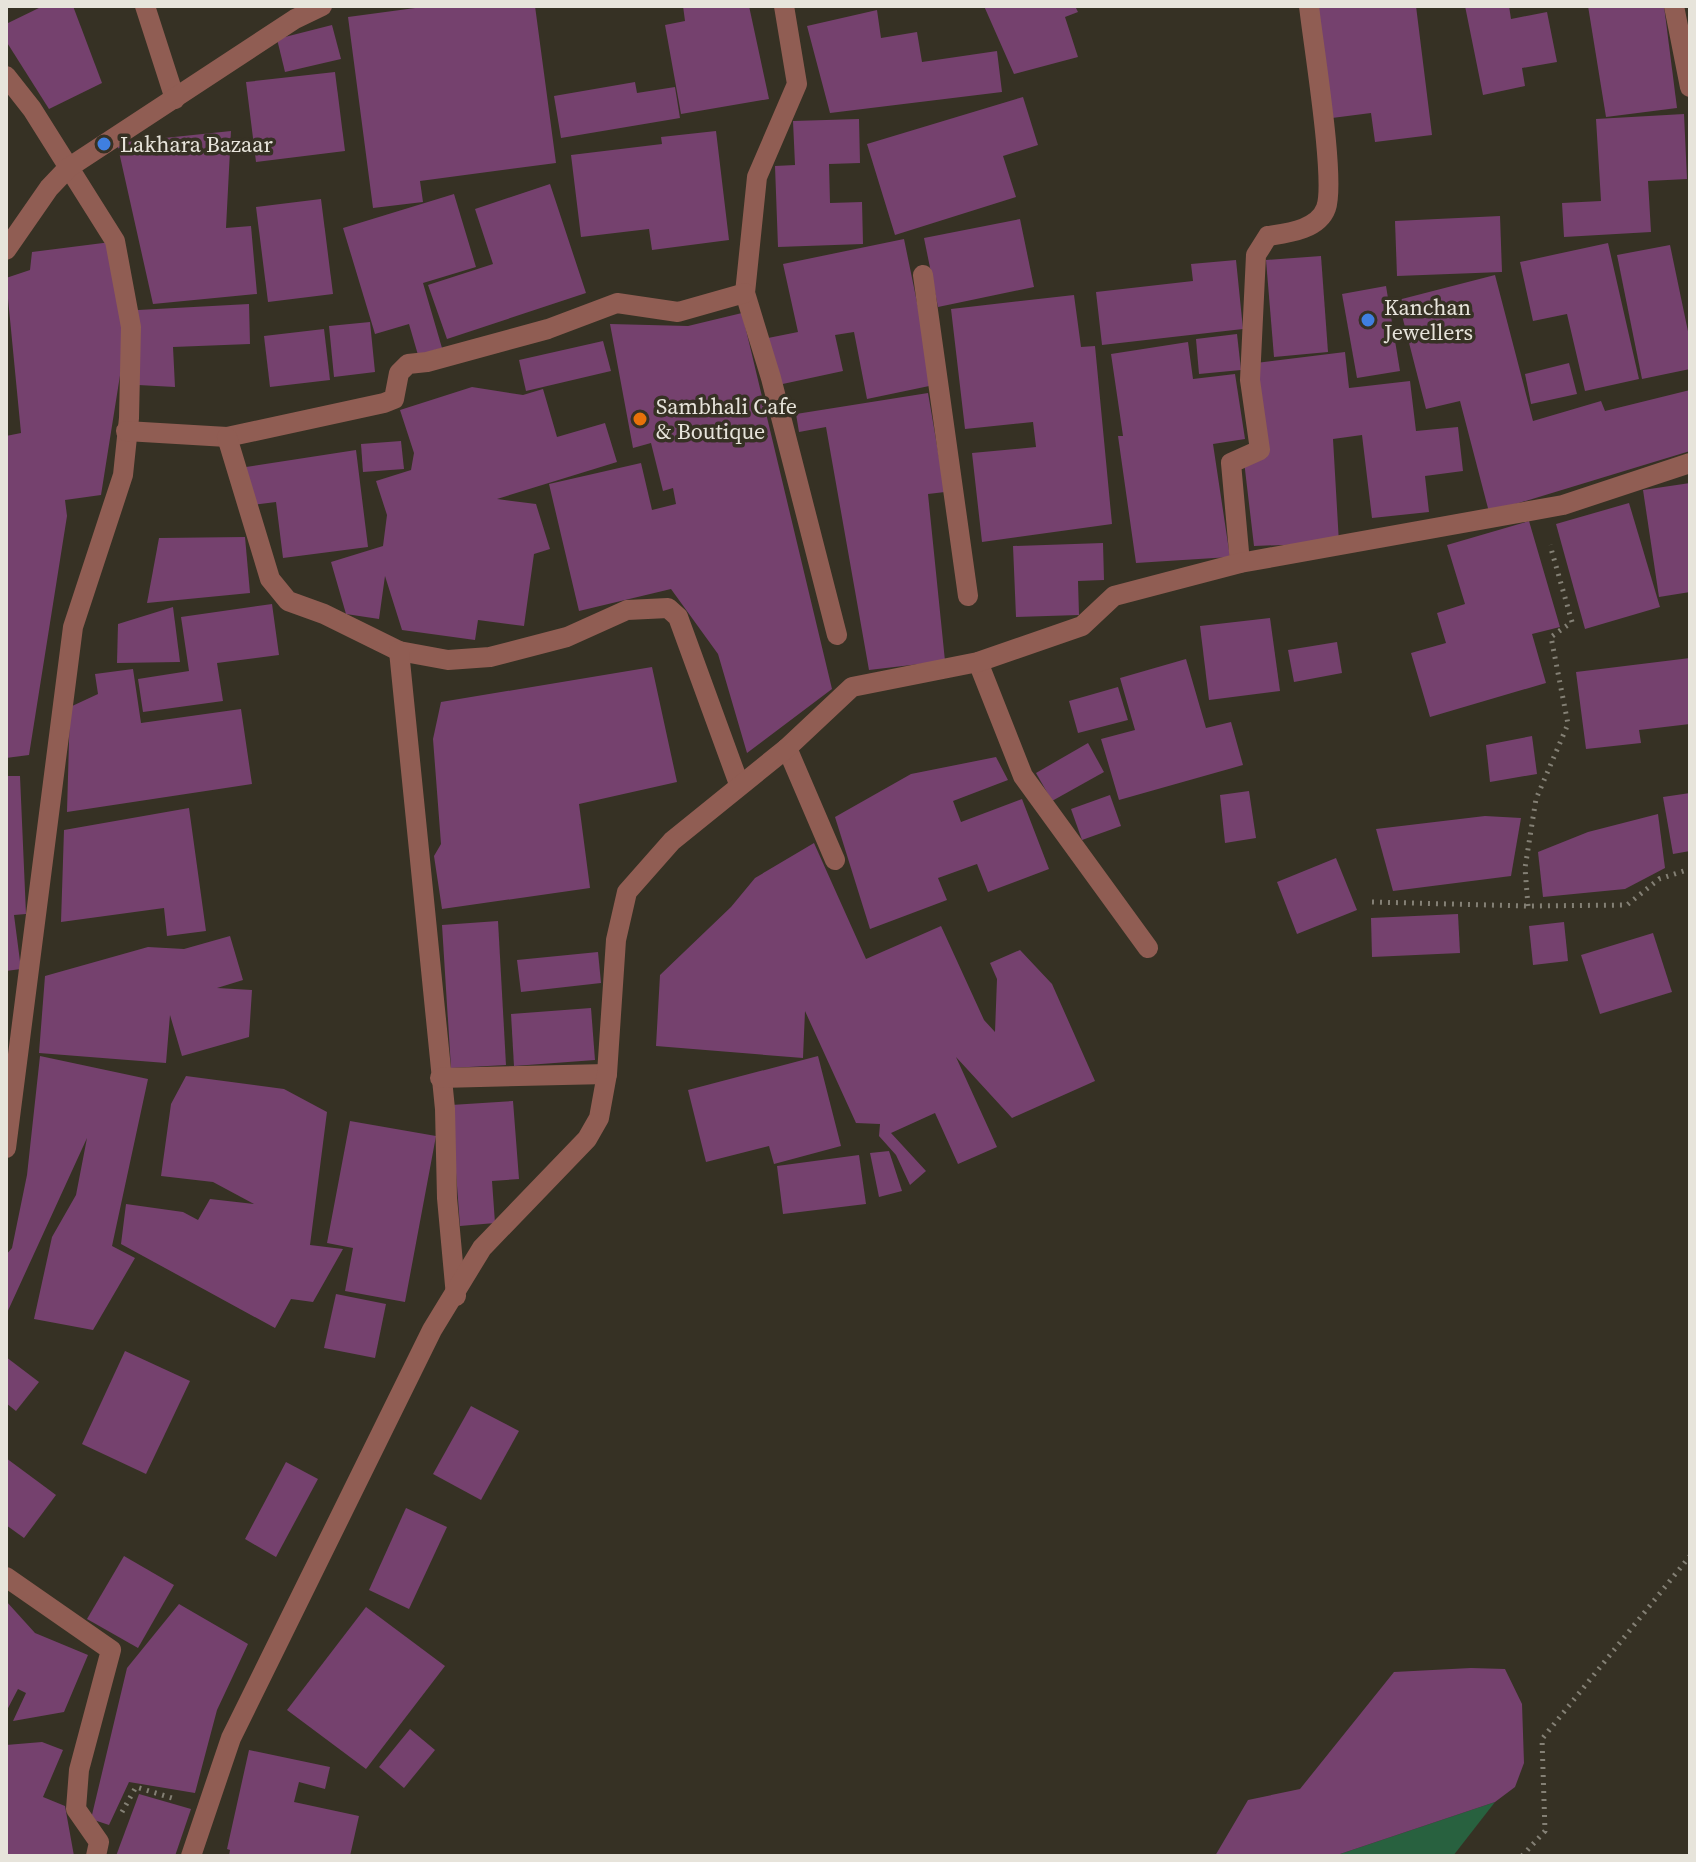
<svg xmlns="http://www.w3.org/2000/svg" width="1696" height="1862" font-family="'Source Serif 4',serif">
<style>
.green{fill:#28613f}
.building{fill:#75416e}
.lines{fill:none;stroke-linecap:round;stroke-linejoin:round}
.path{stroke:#848075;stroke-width:5;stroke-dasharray:2 6;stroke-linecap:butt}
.minor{stroke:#905d53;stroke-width:20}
.shop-dot{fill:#3f7fe0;stroke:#363124;stroke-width:3}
.food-dot{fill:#e8710a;stroke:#363124;stroke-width:3}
.labels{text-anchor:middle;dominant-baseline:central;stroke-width:7;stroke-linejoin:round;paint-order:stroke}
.poi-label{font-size:22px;fill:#e7e4db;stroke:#363124;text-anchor:start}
</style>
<rect width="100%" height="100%" fill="#363124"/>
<path class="green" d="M1495 1802 1453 1856H1334Z"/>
<g class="building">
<path d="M43 6H73L102 83 49 109 6 41V24Z"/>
<path d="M430 6H535L556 163 420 181 423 202 373 208 348 17Z"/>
<path d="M683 6H749L769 99 681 114 665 25 685 21Z"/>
<path d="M984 6H1075L1078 12 1065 17 1078 57 1014 74Z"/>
<path d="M1318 6H1416L1432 135 1375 142 1371 113 1332 118Z"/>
<path d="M1465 6H1509L1511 19 1547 12 1557 62 1522 68 1525 86 1483 95Z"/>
<path d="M1588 6H1664L1677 108 1606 117Z"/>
<path d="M877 10 881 38 917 32 922 62 997 51 1002 92 830 113 807 26Z"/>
<path d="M332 25 341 59 285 72 277 39Z"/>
<path d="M335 72 345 151 256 162 246 82Z"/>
<path d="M635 82 637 93 675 87 680 118 561 138 554 96Z"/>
<path d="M1023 97 1038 145 1003 156 1016 197 895 235 867 144Z"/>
<path d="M1684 114 1687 179 1648 181 1651 232 1564 237 1562 203 1601 201 1596 119Z"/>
<path d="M859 119 860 163 829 164 830 203 862 202 863 244 778 247 775 166 795 165 793 121Z"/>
<path d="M231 131 226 228 251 226 257 294 153 304 117 143Z"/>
<path d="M716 131 729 240 652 250 649 229 581 237 571 155 662 144 661 137Z"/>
<path d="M550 184 586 293 447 339 428 285 493 264 475 209Z"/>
<path d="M454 194 476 267 423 283 442 348 418 355 409 324 375 334 343 228Z"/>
<path d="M321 199 333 294 268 302 256 207Z"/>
<path d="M1500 216 1502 272 1397 276 1395 221Z"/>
<path d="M1020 219 1034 287 938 307 924 238Z"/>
<path d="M904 239 934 385 867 399 854 332 835 335 843 371 778 385 768 338 798 332 783 264Z"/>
<path d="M111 242 125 344 101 495 65 500 67 516 29 755 6 758V436L21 433 6 278 30 270 32 252Z"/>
<path d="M1608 243 1639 379 1585 391 1567 314 1533 321 1520 262Z"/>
<path d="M1670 245 1690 341V369L1642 379 1617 255Z"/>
<path d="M1321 256 1328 352 1274 357 1266 260Z"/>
<path d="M1236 260 1243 329 1102 345 1096 292 1193 281 1191 264Z"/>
<path d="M1495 275 1533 421 1601 401 1605 411 1690 390V451L1489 512 1460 401 1426 409 1398 300Z"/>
<path d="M1386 286 1400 371 1357 378 1342 294Z"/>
<path d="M1074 295 1081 347 1095 346 1112 524 982 542 972 453 1036 447 1033 422 965 429 951 309Z"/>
<path d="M249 304 250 344 173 347 175 387 138 385V310Z"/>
<path d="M742 313 832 689 747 753 718 654 671 589 579 611 549 484 641 463 652 510 676 504 673 488 663 491 651 443 633 448 610 324 688 326Z"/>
<path d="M370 322 375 372 334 377 329 326Z"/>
<path d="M324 329 330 380 270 387 264 336Z"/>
<path d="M1237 334 1241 370 1199 374 1196 339Z"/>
<path d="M603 341 611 371 526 391 519 360Z"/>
<path d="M1188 342 1193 379 1235 374 1245 439 1213 444 1230 557 1136 563 1118 436H1123L1111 354Z"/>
<path d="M1345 352 1349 388 1410 381 1416 431 1458 427 1463 471 1425 476 1429 512 1372 518 1362 435 1333 439 1339 543 1254 546 1244 461 1267 457 1256 363Z"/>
<path d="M1569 363 1577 394 1531 404 1525 374Z"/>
<path d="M472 387 523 395 543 389 557 437 605 423 617 462 497 499 536 504 550 549 534 554 524 626 478 620 475 640 402 630 385 576 379 619 346 614 331 562 383 546 387 515 376 481 411 470 414 453 400 410Z"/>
<path d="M928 393 945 492 928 494 945 661 869 670 826 427 799 432 796 414Z"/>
<path d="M401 441 404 469 363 472 361 444Z"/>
<path d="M356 450 368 547 283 558 276 502 251 505 246 467Z"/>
<path d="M1690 483V592L1659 597 1643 490Z"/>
<path d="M1629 503 1660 607 1585 629 1556 524Z"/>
<path d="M1529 521 1560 627 1532 634 1546 683 1430 717 1411 653 1446 643 1437 613 1465 604 1447 545Z"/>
<path d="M245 537 250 593 147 603 159 538Z"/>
<path d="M1103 543 1104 580 1078 581 1079 615 1016 617 1013 546Z"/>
<path d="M272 604 279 655 217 663 223 701 143 712 138 679 189 671 181 617Z"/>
<path d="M173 607 180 662 117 663 118 624Z"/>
<path d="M1270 618 1280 691 1209 700 1200 626Z"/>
<path d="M1337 642 1342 673 1294 682 1288 650Z"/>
<path d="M1690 658V724L1639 730 1641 743 1586 749 1576 672Z"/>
<path d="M1186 659 1206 728 1231 722 1243 765 1119 800 1101 739 1135 730 1120 678Z"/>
<path d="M652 667 677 782 579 804 590 888 442 909 434 856 441 844 433 739 441 702Z"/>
<path d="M133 669 141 723 241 709 252 784 67 812 70 707 98 694 95 674Z"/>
<path d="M1118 687 1128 720 1078 733 1069 701Z"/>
<path d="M1532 736 1537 774 1490 782 1486 745Z"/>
<path d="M1088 743 1104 772 1052 801 1036 773Z"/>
<path d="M996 757 1008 780 953 801 961 822 1022 799 1049 869 988 892 977 864 938 878 947 900 870 929 835 817 911 774Z"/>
<path d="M6 776H20L26 914 14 915 21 969 6 971Z"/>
<path d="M1249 791 1256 838 1225 843 1220 795Z"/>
<path d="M1690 793V851L1673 854 1663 797Z"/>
<path d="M1110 795 1121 826 1082 840 1071 809Z"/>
<path d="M189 808 206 931 167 936 164 908 61 922 64 830Z"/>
<path d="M1658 814 1665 868 1625 889 1543 897 1538 852 1588 832Z"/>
<path d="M1485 816 1521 818 1511 876 1393 891 1376 829Z"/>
<path d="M814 843 866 959 941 926 984 1020 995 1032 997 979 990 963 1020 950 1052 984 1095 1081 1012 1118 956 1057 997 1147 958 1164 935 1113 891 1133 926 1171 910 1185 896 1155 879 1136 880 1124 856 1123 805 1011 803 1058 656 1046 660 975 731 907 755 878Z"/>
<path d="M1336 858 1357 910 1297 934 1277 882Z"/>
<path d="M1458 914 1460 953 1372 957 1371 918Z"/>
<path d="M498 921 506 1065 451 1068 442 925Z"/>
<path d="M1564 922 1568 961 1533 965 1529 926Z"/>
<path d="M1653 933 1672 992 1600 1014 1581 955Z"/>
<path d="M230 936 243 980 217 988 252 990 249 1037 182 1056 170 1015 166 1063 39 1053 45 976 148 947 184 949Z"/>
<path d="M598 952 601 983 521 992 517 960Z"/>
<path d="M591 1008 595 1060 514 1066 511 1014Z"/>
<path d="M40 1056 148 1079 112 1246 135 1258 93 1330 34 1319 52 1237 76 1195 87 1138 6 1315V1255L12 1248 27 1175Z"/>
<path d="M818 1056 841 1146 774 1164 769 1146 706 1162 688 1090Z"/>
<path d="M186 1076 284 1089 327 1112 310 1245 343 1249 313 1302 291 1299 275 1328 121 1244 126 1204 183 1212 198 1220 210 1199 254 1204 213 1182 161 1176 171 1104Z"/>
<path d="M513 1101 519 1179 492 1181 495 1223 460 1226 451 1105Z"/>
<path d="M350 1121 436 1136 405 1302 345 1291 353 1248 327 1243Z"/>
<path d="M889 1151 902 1191 879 1197 870 1153Z"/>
<path d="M859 1155 866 1204 783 1214 777 1166Z"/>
<path d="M336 1294 386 1304 375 1358 324 1348Z"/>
<path d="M125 1351 190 1381 146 1474 82 1444Z"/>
<path d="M6 1357 39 1382 16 1411 6 1403Z"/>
<path d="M471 1406 519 1431 481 1500 433 1474Z"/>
<path d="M6 1458 56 1495 24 1538 6 1525Z"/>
<path d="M286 1462 318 1479 276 1557 245 1539Z"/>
<path d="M406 1508 447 1527 409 1609 369 1590Z"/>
<path d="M124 1556 174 1585 138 1648 87 1619Z"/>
<path d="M6 1601 35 1633 88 1655 64 1712 13 1721 26 1693 18 1689 6 1712Z"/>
<path d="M179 1604 248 1644 217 1710 195 1793 129 1782 109 1825 91 1819 127 1668Z"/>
<path d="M366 1607 445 1666 366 1769 287 1710Z"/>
<path d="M1471 1668 1505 1669 1522 1704 1524 1763 1515 1787 1495 1802 1334 1856H1215L1248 1800 1300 1789 1394 1672Z"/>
<path d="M410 1729 435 1750 404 1788 379 1767Z"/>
<path d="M42 1742 63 1750 43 1797 65 1806 74 1856H6V1745Z"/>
<path d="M249 1750 330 1767 325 1789 299 1782 294 1802 359 1816 350 1856H229L230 1850 227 1849Z"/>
<path d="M139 1794 191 1809 175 1856H116Z"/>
</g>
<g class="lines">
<g class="path">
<path d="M1372 902 1528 906 1627 905 1659 879 1690 869"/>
<path d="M1528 906 1525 868 1536 799 1568 724 1551 637 1572 622 1550 545"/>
<path d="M122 1812 136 1787 172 1798"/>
<path d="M1522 1856 1545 1831 1542 1739 1690 1556"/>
</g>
<g class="minor">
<path d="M145 6 175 99"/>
<path d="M784 6 797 84 757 177 745 293 771 378 837 635"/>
<path d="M1674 6 1690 87"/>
<path d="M6 76 32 109 115 241 131 327 129 418 123 475 73 627 6 1148"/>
<path d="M6 250 49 188 68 168 295 19 322 6"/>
<path d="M923 275 968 596"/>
<path d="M126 431 227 437 384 403 394 399 399 373 408 364 427 362 548 329 617 303 678 312 745 293"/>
<path d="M227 437 270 579 288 601 324 614 399 651 448 660 490 657 567 637 627 610 668 608 678 617 739 784"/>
<path d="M1240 563 1231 463 1260 450 1250 380 1256 255 1268 236C1287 233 1318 230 1326 208 1336 181 1313 43 1309 6"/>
<path d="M399 651 445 1109 447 1198 456 1296"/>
<path d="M978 662 1023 776 1148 948"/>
<path d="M787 748 835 860"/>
<path d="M440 1078 607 1074"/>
<path d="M6 1577 111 1650 79 1770 76 1809 99 1842 96 1856"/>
<path d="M191 1856 231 1738 432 1330 482 1248 587 1139 599 1118 607 1074 616 940 627 892 672 841 787 748 852 687 978 662 1082 626 1114 596 1240 563 1563 505 1690 463"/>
</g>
</g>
<g class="shop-dot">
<circle cx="104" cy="144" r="8"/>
<circle cx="1368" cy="320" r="8"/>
</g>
<circle class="food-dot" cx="640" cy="419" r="8"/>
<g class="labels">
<g class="poi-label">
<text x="120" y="144">Lakhara Bazaar</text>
<text x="1384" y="307">Kanchan<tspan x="1384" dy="25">Jewellers</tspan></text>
<text x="656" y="406">Sambhali Cafe<tspan x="656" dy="25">&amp; Boutique</tspan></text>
</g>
</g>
<rect width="1696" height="1862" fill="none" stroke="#e7e4db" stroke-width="16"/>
</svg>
